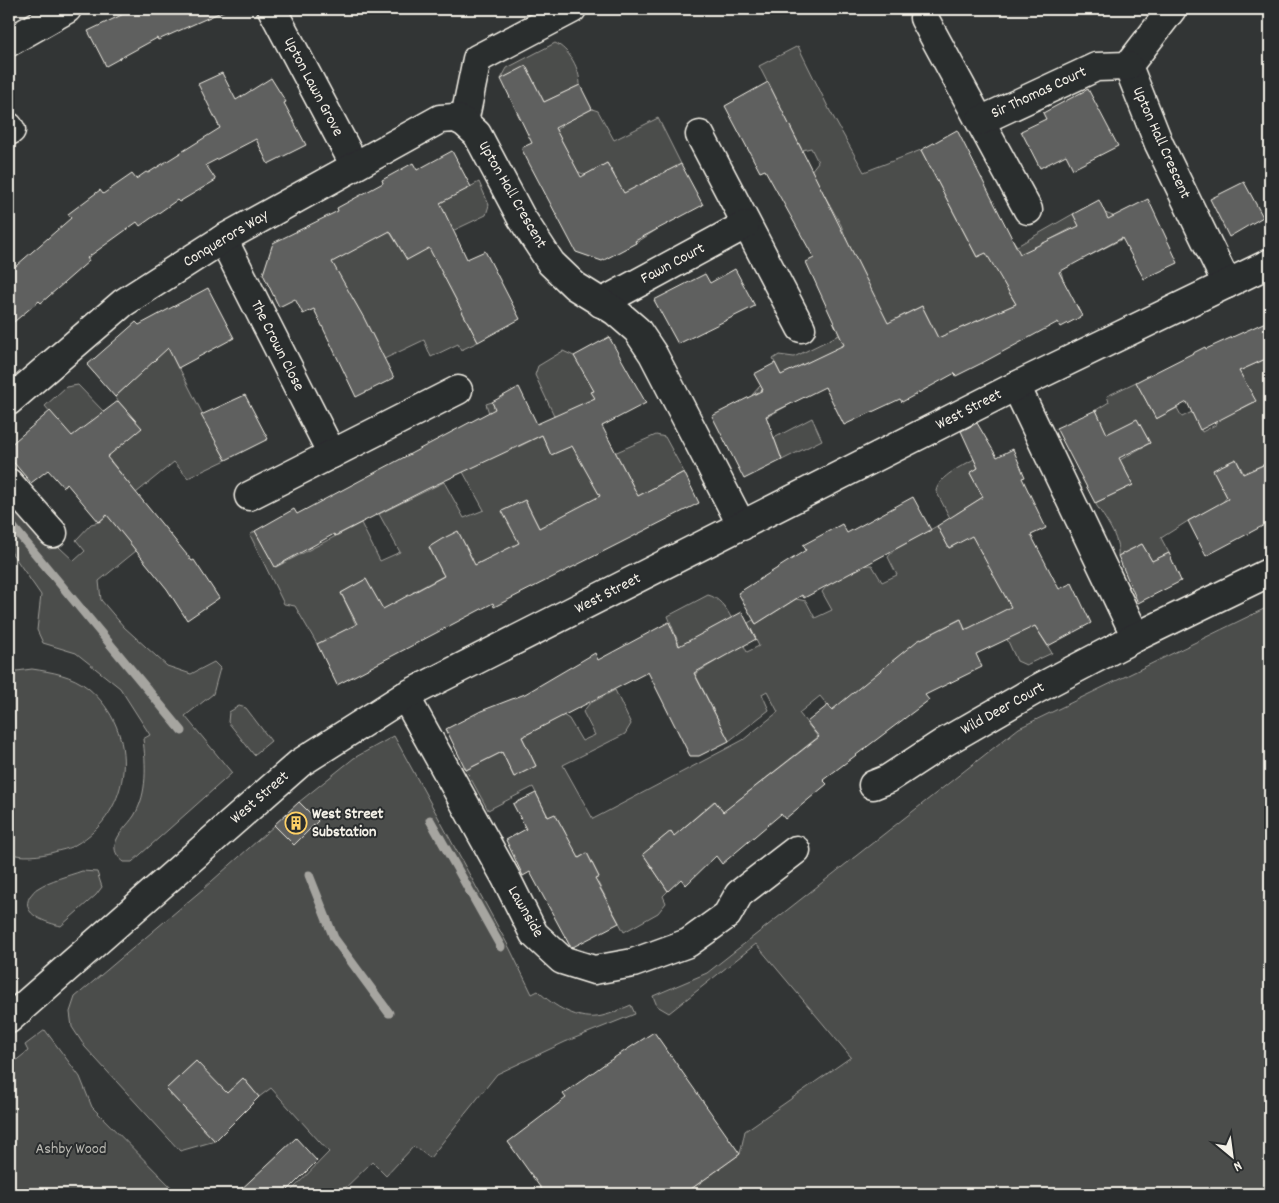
<svg xmlns="http://www.w3.org/2000/svg" width="1279" height="1203" font-family="Dekko,sans-serif">
<style>
.green{fill:#4b4d4c;stroke:#a09f9a}
.lines{fill:none;stroke-linecap:round;stroke-linejoin:round}
.stream{stroke:#a6a5a0;stroke-width:9}
.building{fill:#5f605f;stroke:#f4f1e8}
.street-casing{stroke:#f4f1e8;stroke-width:31}
.street{stroke:#2a2d2e;stroke-width:28}
.labels{text-anchor:middle;dominant-baseline:central;stroke-width:4;stroke-linejoin:round;paint-order:stroke}
.street-label{font-size:16px;fill:#f4f1e8;stroke:#2a2d2e}
.poi-label{font-size:16px;font-weight:bold;fill:#f4f1e8;stroke:#2a2d2e;text-anchor:start}
.park-label{font-size:16px;fill:#b9b8b1;stroke:#2a2d2e}
</style>
<rect width="100%" height="100%" fill="#323535"/>
<filter id="ink" filterUnits="userSpaceOnUse"><feTurbulence type="fractalNoise" baseFrequency=".02" numOctaves="2"/><feDisplacementMap in="SourceGraphic" scale="10" xChannelSelector="R" yChannelSelector="G"/><feConvolveMatrix kernelMatrix="1 2 1 2 8 2 1 2 1" color-interpolation-filters="sRGB"/></filter>
<g filter="url(#ink)">
<g class="green">
<path d="M555 43C569 49 580 69 580 85L544 102 526 67 501 79 507 68Z"/>
<path d="M798 46 830 111 864 172 921 150 977 257 1012 239 1017 246 1073 214 1080 227 1105 213 1113 216 1124 238 1089 256 1072 228 1046 242 1061 271 1063 280 1016 284 1007 289 1016 304 938 338 922 306 896 319 909 346 829 394 811 361 784 374 796 401 763 419 752 395 760 386 781 375 773 359 779 355 794 357 849 330 847 241 841 225 811 171 818 162 811 148 802 150 759 66Z"/>
<path d="M592 109 598 111 614 140 658 118 681 164 656 230 636 243 623 218 614 174 607 163 585 175 577 171 556 130 566 122Z"/>
<path d="M422 167 440 203 479 182 489 205 486 215 427 243 478 342 461 350 458 344 431 357 424 340 384 359 352 297 316 314 328 248 389 231 407 259 420 253Z"/>
<path d="M161 332 226 460 188 478 174 462 136 493 111 461 99 470 45 406 66 387 78 385 104 412 141 428 115 397 140 373Z"/>
<path d="M563 351 574 356 610 382 592 392 608 423 598 428 612 454 656 435 665 437 684 472 636 497 634 488 619 459 605 503 539 528 525 500 520 543 473 566 472 558 458 532 429 547 442 573 447 574 413 592 412 598 384 614 366 579 341 593 356 625 317 644 295 606 284 604 250 535 255 531 276 567 361 523 380 561 400 552 379 514 444 482 464 518 484 510 463 472 489 413 486 404 492 402 514 449 542 435 551 455 569 447 535 375 538 366Z"/>
<path d="M1270 357V462L1253 469 1258 479 1249 483 1236 459 1214 470 1227 497 1222 503 1188 521 1161 538 1169 553 1152 561 1142 544 1118 556C1120 537 1105 519 1095 503L1133 485 1120 460 1150 443 1136 420 1107 435 1096 410 1109 402 1107 396 1136 382 1156 419 1177 408 1182 417 1192 412 1202 432 1217 424 1208 404 1243 408 1255 402 1239 371Z"/>
<path d="M812 418 822 440 782 460 774 438Z"/>
<path d="M974 459 978 468 970 473 983 497 956 514 994 521 1033 623 1052 653 1026 665 1017 661 1007 639 969 628 965 629 960 619 920 640 875 675 881 682 837 717 820 696 799 713 818 737 732 805 733 824 714 801 682 829 697 847 688 857 671 831 643 854 668 891 663 896 666 903 658 913 624 932 598 883 574 894 572 891 599 877 587 853 561 868 565 832 555 815 548 817 533 787 488 810 466 770 502 752 514 777 536 766 522 737 563 715 569 719 582 741 595 735 583 712 589 704 615 690 631 724 625 734 563 765 593 819 743 740 778 712 767 691 762 694 769 710 729 741 695 674 726 655 713 628 680 647 668 616 708 595C729 600 738 635 747 652L759 646 748 623 753 620 756 624 796 599 806 601 815 618 832 610 822 592C830 580 858 564 872 565L882 582 897 575 888 557 894 550 937 526 949 548 962 541 936 491C940 475 961 467 974 459Z"/>
<path d="M9 497 13 510 49 549 59 547 74 561 85 551 76 540 91 524 99 522 109 514 136 551 99 581 101 600 124 627 167 666 191 674 214 662 220 668 213 694 185 716 232 773 132 862H124C119 858 114 853 115 845 117 834 128 825 134 816 148 793 146 764 143 739L150 735 120 688 76 653 43 643 37 630 41 595 9 549Z"/>
<path d="M1270 606V1194H684L740 1154 745 1131 851 1057 756 944 669 1013 657 1006 653 996 707 973 1019 728Z"/>
<path d="M32 669C52 672 72 675 88 688 140 731 134 812 75 845 69 849 60 850 54 852 41 856 21 858 9 853V672Z"/>
<path d="M239 706 246 708 271 741 254 755 228 722 229 712Z"/>
<path d="M394 736 510 949 532 994 538 991C553 1006 579 1022 602 1016 612 1014 621 1009 631 1005L635 1014 565 1042 497 1074 430 1158 414 1146 386 1176 372 1162 339 1194H288L329 1152 271 1088 259 1097 243 1078 227 1093 195 1062 166 1089 215 1141 180 1151 85 1047 72 1027 70 1012 75 997 203 889 275 825 294 845 317 821 299 802 354 758Z"/>
<path d="M82 871 97 872 102 887 96 895 61 926C48 923 19 915 30 896 32 894 35 889 38 888 50 880 68 876 82 871Z"/>
<path d="M45 1030 80 1077 92 1107 178 1194H9V1066L28 1051 25 1045Z"/>
</g>
<g class="lines">
<g class="stream">
<path d="M9 522 182 731"/>
<path d="M430 820 501 947"/>
<path d="M309 875 334 938 389 1013"/>
</g>
</g>
<g class="building">
<path d="M134 9H228L158 40 157 38 106 66 88 31Z"/>
<path d="M526 66 544 102 580 85 592 109 555 128 581 177 607 163 624 193 681 164 703 205 635 241 636 243 602 261 576 252 521 148 532 143 501 79Z"/>
<path d="M222 73 236 100 271 78 286 102 284 103 306 145 268 164 256 139 206 165 216 180 179 202 177 200 140 226 137 222 87 258 89 261 41 303 39 301 9 326V272L71 218 68 214 100 190 103 194 132 174 136 179 146 172 148 173 220 128 198 84Z"/>
<path d="M768 82 888 323 922 306 938 338 1016 304 986 253 977 257 921 150 957 130 1020 254 1079 226 1073 214 1099 200 1108 219 1148 199 1178 263 1144 279 1122 238 1059 272 1082 316 1061 327 1058 322 982 363 956 376 955 373 902 402 900 399 844 425 825 387 766 416 782 460 744 479 712 416 763 390 754 374 775 363 781 375 844 345 806 262 814 258 765 170 760 172 725 106Z"/>
<path d="M1088 89 1118 146 1073 169 1066 155 1040 168 1021 131 1046 119 1043 113Z"/>
<path d="M452 151 471 187 440 203 467 259 485 251 520 319 478 342 429 248 407 260 390 231 332 262 364 318 394 378 356 397 314 309 303 314 295 299 279 307 263 274 273 243 338 211 337 208 383 183 382 180 413 163 417 170Z"/>
<path d="M1244 182 1263 217 1229 237 1210 199Z"/>
<path d="M735 269 755 306 678 344 654 300 705 274 710 283Z"/>
<path d="M208 288 234 338 178 368 168 348 115 397 87 365 136 322 139 325Z"/>
<path d="M1270 320V357L1239 371 1256 401 1200 430 1187 402 1156 419 1136 382 1205 347 1206 349Z"/>
<path d="M609 337 646 403 602 426 638 496 684 472 699 503 494 607 493 603 337 685 317 644 357 624 341 593 366 579 383 609 444 576 429 547 442 539 458 531 475 565 519 543 502 511 525 500 539 528 600 496 572 446 551 455 542 435 427 489 335 536 334 534 275 567 255 531 294 509 297 514 495 409 492 402 519 387 537 424 595 398 591 392 594 391 574 356Z"/>
<path d="M245 395 268 439 226 460 201 415Z"/>
<path d="M118 401 142 428 107 457 192 561 194 560 219 598 187 620 167 589 107 515 99 522 67 484 63 487 48 470 31 483 9 457V446L50 411 72 436Z"/>
<path d="M1096 410 1107 434 1137 419 1150 443 1119 458 1133 485 1095 503 1056 428Z"/>
<path d="M977 423 997 457 1013 449 1025 477 1022 478 1046 528 1031 535 1059 589 1072 583 1091 623 1048 646 1035 626 976 654 982 667 925 695 929 700 823 780 827 784 785 819 781 814 722 864 716 856 686 885 681 879 668 891 643 854 671 831 674 836 715 801 723 812 819 737 807 722 828 705 832 710 917 641 961 619 965 630 1011 607 972 536 949 548 937 526 983 497 970 473 978 468 961 431Z"/>
<path d="M1236 459 1243 474 1270 462V522L1206 556 1188 521 1228 499 1213 470Z"/>
<path d="M913 497 931 530 804 598 802 595 756 624 738 593 806 550 803 545 842 524 847 533Z"/>
<path d="M1142 544 1152 561 1169 553 1181 581 1138 603 1118 556Z"/>
<path d="M742 612 756 639 694 673 729 741 699 756H690L648 672 522 737 536 766 514 777 502 752 466 770 446 729 481 711 525 694 595 653 598 660 669 622 679 646Z"/>
<path d="M536 793 548 817 555 814 579 858 587 853 599 877 595 879 619 923 573 947 570 946 530 872 523 876 506 840 526 829 513 804Z"/>
<path d="M299 802 318 821 294 845 274 825Z"/>
<path d="M654 1032 740 1154 684 1194H545L508 1142 566 1098 563 1094 606 1063Z"/>
<path d="M196 1061 227 1093 243 1078 259 1097 215 1141 166 1089Z"/>
<path d="M296 1138 317 1161 284 1194H236Z"/>
</g>
<g class="lines">
<g class="street-casing">
<g id="street">
<path d="M272 9 354 164"/>
<path d="M924 18 1028 210"/>
<path d="M9 42 67 9"/>
<path d="M1128 66 1159 144 1227 284"/>
<path d="M1128 66 1172 9"/>
<path d="M980 121 1096 67 1128 66"/>
<path d="M464 122 477 59 572 9"/>
<path d="M9 127 11 130"/>
<path d="M700 135 801 328"/>
<path d="M223 239 332 454"/>
<path d="M601 303 745 225"/>
<path d="M1016 386 1136 637"/>
<path d="M9 401 123 303 223 239 440 119 455 118 464 122 477 134 521 217 551 263 575 286 615 311 637 330 653 354 742 526"/>
<path d="M9 483 53 533"/>
<path d="M249 496 458 390"/>
<path d="M405 696 506 878 534 934 562 960 594 970 633 963 688 943 727 915 739 894 796 850"/>
<path d="M873 785 888 779 943 743 1035 690 1136 637 1270 572"/>
<path d="M9 1019 300 763 405 696 1016 386 1270 263"/>
</g>
</g>
<use href="#street" class="street"/>
</g>
</g>
<defs>
<g id="building-ring" transform="scale(1.125)"><circle r="9.5" fill="#2a2d2e" stroke="#ffd166" stroke-width="1.5"/><path d="M-4-6H4V6H1V3H-1V6H-4ZM-2.5-4.3h1.7v1.8h-1.7ZM.8-4.3h1.7v1.8H.8ZM-2.5-1h1.7V.8h-1.7ZM.8-1h1.7V.8H.8Z" fill="#ffd166"/></g>
</defs>
<g fill-rule="evenodd">
<use href="#building-ring" x="296" y="823"/>
</g>
<g class="labels">
<g class="street-label">
<text transform="translate(313 87) rotate(62)">Upton Lawn Grove</text>
<text transform="translate(1039 93) rotate(-25)">Sir Thomas Court</text>
<text transform="translate(1161 143) rotate(66)">Upton Hall Crescent</text>
<text transform="translate(512 195) rotate(60)">Upton Hall Crescent</text>
<text transform="translate(226 239) rotate(-31)">Conquerors Way</text>
<text transform="translate(673 264) rotate(-28)">Fawn Court</text>
<text transform="translate(277 346) rotate(63)">The Crown Close</text>
<text transform="translate(969 410) rotate(-27)">West Street</text>
<text transform="translate(608 594) rotate(-27)">West Street</text>
<text transform="translate(1003 709) rotate(-29)">Wild Deer Court</text>
<text transform="translate(260 798) rotate(-41)">West Street</text>
<text transform="translate(525 912) rotate(60)">Lawnside</text>
</g>
<g class="poi-label">
<text x="312" y="814">West Street<tspan x="312" dy="18">Substation</tspan></text>
</g>
<g class="park-label">
<text x="71" y="1149">Ashby Wood</text>
</g>
</g>
<rect width="1279" height="1203" fill="none" stroke="#2a2d2e" stroke-width="30"/>
<rect x="15" y="15" width="1249" height="1173" fill="none" stroke="#f4f1e8" stroke-width="2" filter="url(#ink)"/>
<g transform="translate(1232 1156) rotate(151)" stroke="#2a2d2e" stroke-width="4" paint-order="stroke">
<path d="M0-4L9 19L0 12L-9 19Z" fill="#f4f1e8"/>
<text y="-8" font-size="14" font-weight="bold" text-anchor="middle" fill="#f4f1e8">N</text>
</g>
</svg>
